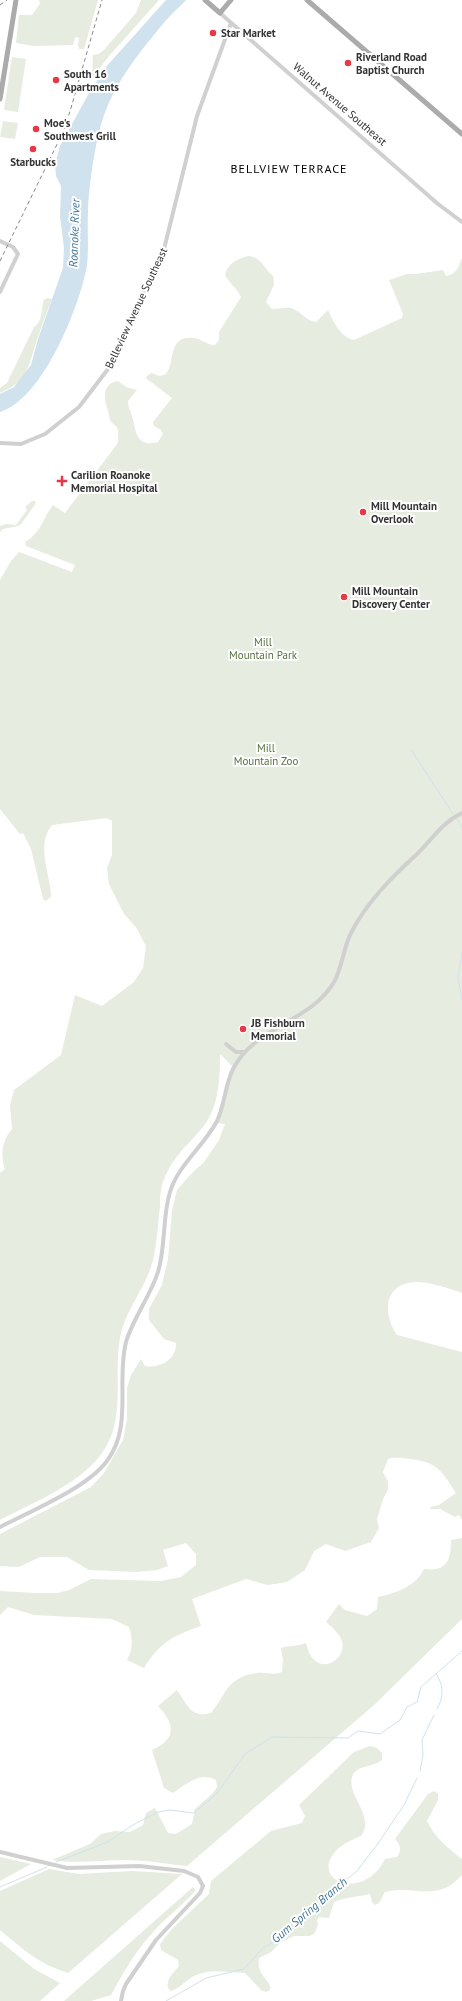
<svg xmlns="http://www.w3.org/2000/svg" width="462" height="2001" font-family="'PT Sans',sans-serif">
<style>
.green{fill:#e6ecdf}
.water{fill:#cfe2ee}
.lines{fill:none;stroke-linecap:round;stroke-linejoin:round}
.stream{stroke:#cfe2ee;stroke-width:1}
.minor{stroke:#d0d0d0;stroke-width:4}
.major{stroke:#ababab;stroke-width:5}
.rail{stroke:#888;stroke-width:1;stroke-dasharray:4 3;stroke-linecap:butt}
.poi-dot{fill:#e63946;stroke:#fff;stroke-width:1.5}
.labels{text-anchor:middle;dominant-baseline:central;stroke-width:4;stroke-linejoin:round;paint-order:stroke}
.poi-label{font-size:11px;font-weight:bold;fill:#333;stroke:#fff;text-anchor:start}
.street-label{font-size:11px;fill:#333;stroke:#fff}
.park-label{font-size:11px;fill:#56703f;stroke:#fff}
.neighbourhood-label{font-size:12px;letter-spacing:1px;fill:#000;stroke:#fff}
.water-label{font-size:12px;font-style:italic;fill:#3f7597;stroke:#fff}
</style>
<rect width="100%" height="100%" fill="#fff"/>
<g class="green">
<path d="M39 0H98L84 49H79L78 45 79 38 77 37 75 38 73 45 34 46 16 43 19 15H32L40 4Z"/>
<path d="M141 0H159L109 56 92 78 93 55 99 54 104 50 136 13Z"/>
<path d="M12 57 26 59 18 112 5 110 4 109Z"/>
<path d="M3 121 18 123 15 139 0 137Z"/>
<path d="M248 256C262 257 263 268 273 276L274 285 266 302 272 309C278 309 285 307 291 308 301 311 305 320 316 322L328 310C333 321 341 338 354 340L402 318 403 314 389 280 407 274H416L443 270 446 276C456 275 459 266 462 258V1293C448 1288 431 1282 416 1282 384 1283 382 1313 397 1335L462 1352V1520L459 1515 455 1517 440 1509H430L431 1507 439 1505 456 1493C441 1470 437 1462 410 1459 402 1458 396 1457 388 1459L383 1472 388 1482V1490L383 1499 377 1519 379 1528 371 1542 345 1551 326 1544 314 1551 305 1570 287 1582 268 1585 246 1579 192 1599 201 1626C173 1636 160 1642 144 1668L127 1660C133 1649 133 1639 129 1627L112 1619 34 1615 8 1607 0 1615V1591L36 1593H58L69 1590 91 1579 161 1581 181 1577 196 1565V1554L186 1543 163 1550 168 1566 157 1570 137 1572 89 1570 67 1557H40L19 1567 0 1566V1534L91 1487 104 1473 123 1440 127 1419V1388L131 1375 141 1359 145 1366C160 1369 177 1359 176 1343L164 1339 149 1320V1309L162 1285 168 1259 172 1211 177 1190 189 1176 204 1162 219 1140 225 1124 217 1123 234 1068 220 1054C220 1078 219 1107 203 1127 185 1149 172 1156 162 1185 160 1192 160 1200 160 1206 158 1224 157 1243 153 1260 146 1288 125 1310 120 1338 113 1375 126 1417 104 1450 83 1483 34 1502 0 1520V1173L5 1169C0 1155 2 1141 12 1129L10 1106 14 1090 61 1055 75 995 102 1006 134 982 143 968 146 946 136 927 124 914 109 884 107 868 112 855V821L107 818 52 825C35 846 51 874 51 897L46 901 43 899 31 849 23 833 20 834 0 809V580L11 561 19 552 72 572 75 565 26 546 25 542C42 532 42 519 53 505L65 513 118 443C118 438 119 431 117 427 115 425 111 423 110 420 109 418 109 414 108 411 104 399 101 384 118 381L126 387 137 390 128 401C128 407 130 410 132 416 136 430 135 448 158 442L163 434 161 430 154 426 153 422 172 398 147 379 146 377 151 373 160 376 166 374C176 361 167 335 194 338 202 339 206 345 215 345L219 340V332L241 297C237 288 230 284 225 275 228 263 237 259 248 256Z"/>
<path d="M47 298 52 299C47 312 42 324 38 337 28 363 31 380 0 393V388L7 383 34 327C43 322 41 308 44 300Z"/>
<path d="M32 501H35L36 503 21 524 18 526 3 529 0 532V526L6 524 16 525 27 510 25 507Z"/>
<path d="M462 1538V1619L374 1705 187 1866C167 1864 146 1860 126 1860 100 1860 77 1864 52 1860L90 1844 101 1834 115 1831 130 1832 143 1825 146 1813 155 1808 168 1833 176 1834 192 1824 195 1809 213 1793 217 1787 216 1780C201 1771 186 1784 173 1793L164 1788 152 1750C177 1739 175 1724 158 1706L177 1690C187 1704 191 1719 211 1713 227 1693 227 1677 257 1673 266 1672 273 1676 282 1672L283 1661 281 1648C290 1645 297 1647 306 1643 308 1650 310 1658 317 1662 330 1670 346 1655 342 1641 339 1633 332 1627 326 1622L339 1604 345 1610 367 1616 377 1609 378 1597C396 1593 415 1587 424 1569 447 1572 451 1560 451 1540Z"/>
<path d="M370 1746 377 1748 382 1753V1760C374 1767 360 1765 354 1773 344 1788 365 1807 365 1823 366 1827 363 1832 362 1835 355 1839 346 1842 340 1847 304 1878 362 1905 385 1859L397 1857C402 1849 401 1846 395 1839L428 1794 434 1791 438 1794V1800L427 1821C435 1838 448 1848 462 1859V1875C436 1904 415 1884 385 1892L379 1903 375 1905 372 1902 370 1894C358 1897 346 1897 334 1902L329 1918 319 1917 317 1920 318 1924 315 1933 310 1936H294L281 1942 271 1952 259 1958C256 1977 273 1981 270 1990L266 1992 261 1990 245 1973C227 1972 208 1968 192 1977 184 1982 179 1989 170 1991 163 1982 173 1973 179 1966L178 1960 161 1950 160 1944 171 1930 209 1894 211 1881 271 1831 302 1823 305 1816 299 1805 354 1752Z"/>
<path d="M0 1857 31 1864 0 1881Z"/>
<path d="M49 1869 79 1874 132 1871 182 1874 68 1973C37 1963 24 1950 0 1930V1891Z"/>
<path d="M193 1887 196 1890C181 1907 162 1920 148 1938 133 1955 122 1975 111 1995L91 2001H64Z"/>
<path d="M0 1941 34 1969 60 1983 40 2001H0Z"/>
</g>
<path class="water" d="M166 0H186C181 6 174 11 169 17 145 45 120 75 106 110 96 134 89 183 88 211 87 229 89 247 87 265 80 306 43 399 0 412V394L14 387 31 365 38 339 63 268 64 248 60 216 61 186 56 176 55 164 60 146 89 93 106 67Z"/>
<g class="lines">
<g class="stream">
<path d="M412 751 453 814"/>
<path d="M457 819 462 827"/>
<path d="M462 953 458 978 462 1000"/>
<path d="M436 1674C444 1685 444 1697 437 1709"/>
<path d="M420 1771 423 1755 422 1740 434 1715"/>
<path d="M56 1862 108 1842 131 1826 158 1812 170 1810 193 1813 200 1808 217 1793 245 1754 272 1737 348 1738 358 1731 380 1734 400 1720 407 1707 417 1702 421 1687 462 1651"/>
<path d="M0 1887 47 1867"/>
<path d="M166 2001 206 1978 244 1969 263 1948 280 1938 309 1909 356 1872 377 1845 404 1805 417 1778"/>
</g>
<g class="minor">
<path d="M220 13 438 204 462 222"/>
<path d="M0 241 13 247 18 254 0 292"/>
<path d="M0 443 21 444 45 434 79 407 108 369 164 249 197 116 231 23"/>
<path d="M226 1044 236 1052H244"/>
<path d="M0 1527C31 1511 87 1488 107 1461 133 1426 116 1382 126 1342 133 1318 150 1297 158 1272 166 1246 162 1218 170 1192 178 1165 204 1146 217 1121 225 1104 225 1085 233 1069 255 1026 311 1022 334 982 343 966 343 947 352 931 368 901 392 877 416 855 432 840 441 823 462 813"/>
<path d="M0 1852 67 1868 139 1866 184 1871 198 1877 203 1886 200 1893 156 1940 126 1984 123 1991 121 2001"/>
</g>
<g class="major">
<path d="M205 0 220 13 231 0"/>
<path d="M307 0 462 134"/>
<path d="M0 99 16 0"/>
</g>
<g class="rail">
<path d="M0 5 7 0"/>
<path d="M0 261 64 130 71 108 102 0"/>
</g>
</g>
<g class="poi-dot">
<circle cx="213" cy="33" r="4"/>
<circle cx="348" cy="63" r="4"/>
<circle cx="56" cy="80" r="4"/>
<circle cx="36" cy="129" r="4"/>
<circle cx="33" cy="149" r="4"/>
<path d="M60 475h4v4h4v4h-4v4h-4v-4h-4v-4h4z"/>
<circle cx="363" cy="512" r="4"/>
<circle cx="344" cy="597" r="4"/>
<circle cx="243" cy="1029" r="4"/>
</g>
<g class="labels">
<g class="poi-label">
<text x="221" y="33">Star Market</text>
<text x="356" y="57">Riverland Road<tspan x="356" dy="13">Baptist Church</tspan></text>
<text x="64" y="74">South 16<tspan x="64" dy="13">Apartments</tspan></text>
<text x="44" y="123">Moe's<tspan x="44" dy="13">Southwest Grill</tspan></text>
<text x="33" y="162" text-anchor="middle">Starbucks</text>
<text x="71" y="475">Carilion Roanoke<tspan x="71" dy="13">Memorial Hospital</tspan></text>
<text x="371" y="506">Mill Mountain<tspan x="371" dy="13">Overlook</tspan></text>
<text x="352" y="591">Mill Mountain<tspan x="352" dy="13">Discovery Center</tspan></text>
<text x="251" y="1023">JB Fishburn<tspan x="251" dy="13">Memorial</tspan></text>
</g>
<g class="street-label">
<text transform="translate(340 104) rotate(41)">Walnut Avenue Southeast</text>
<text transform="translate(136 308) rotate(-65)">Belleview Avenue Southeast</text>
</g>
<g class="park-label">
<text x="263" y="642">Mill<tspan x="263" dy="13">Mountain Park</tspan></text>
<text x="266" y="748">Mill<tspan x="266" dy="13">Mountain Zoo</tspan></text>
</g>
<g class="neighbourhood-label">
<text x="289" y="168">BELLVIEW TERRACE</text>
</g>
<g class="water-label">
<text transform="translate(74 233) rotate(-88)">Roanoke River</text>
<text transform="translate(309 1910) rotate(-40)">Gum Spring Branch</text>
</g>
</g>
</svg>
